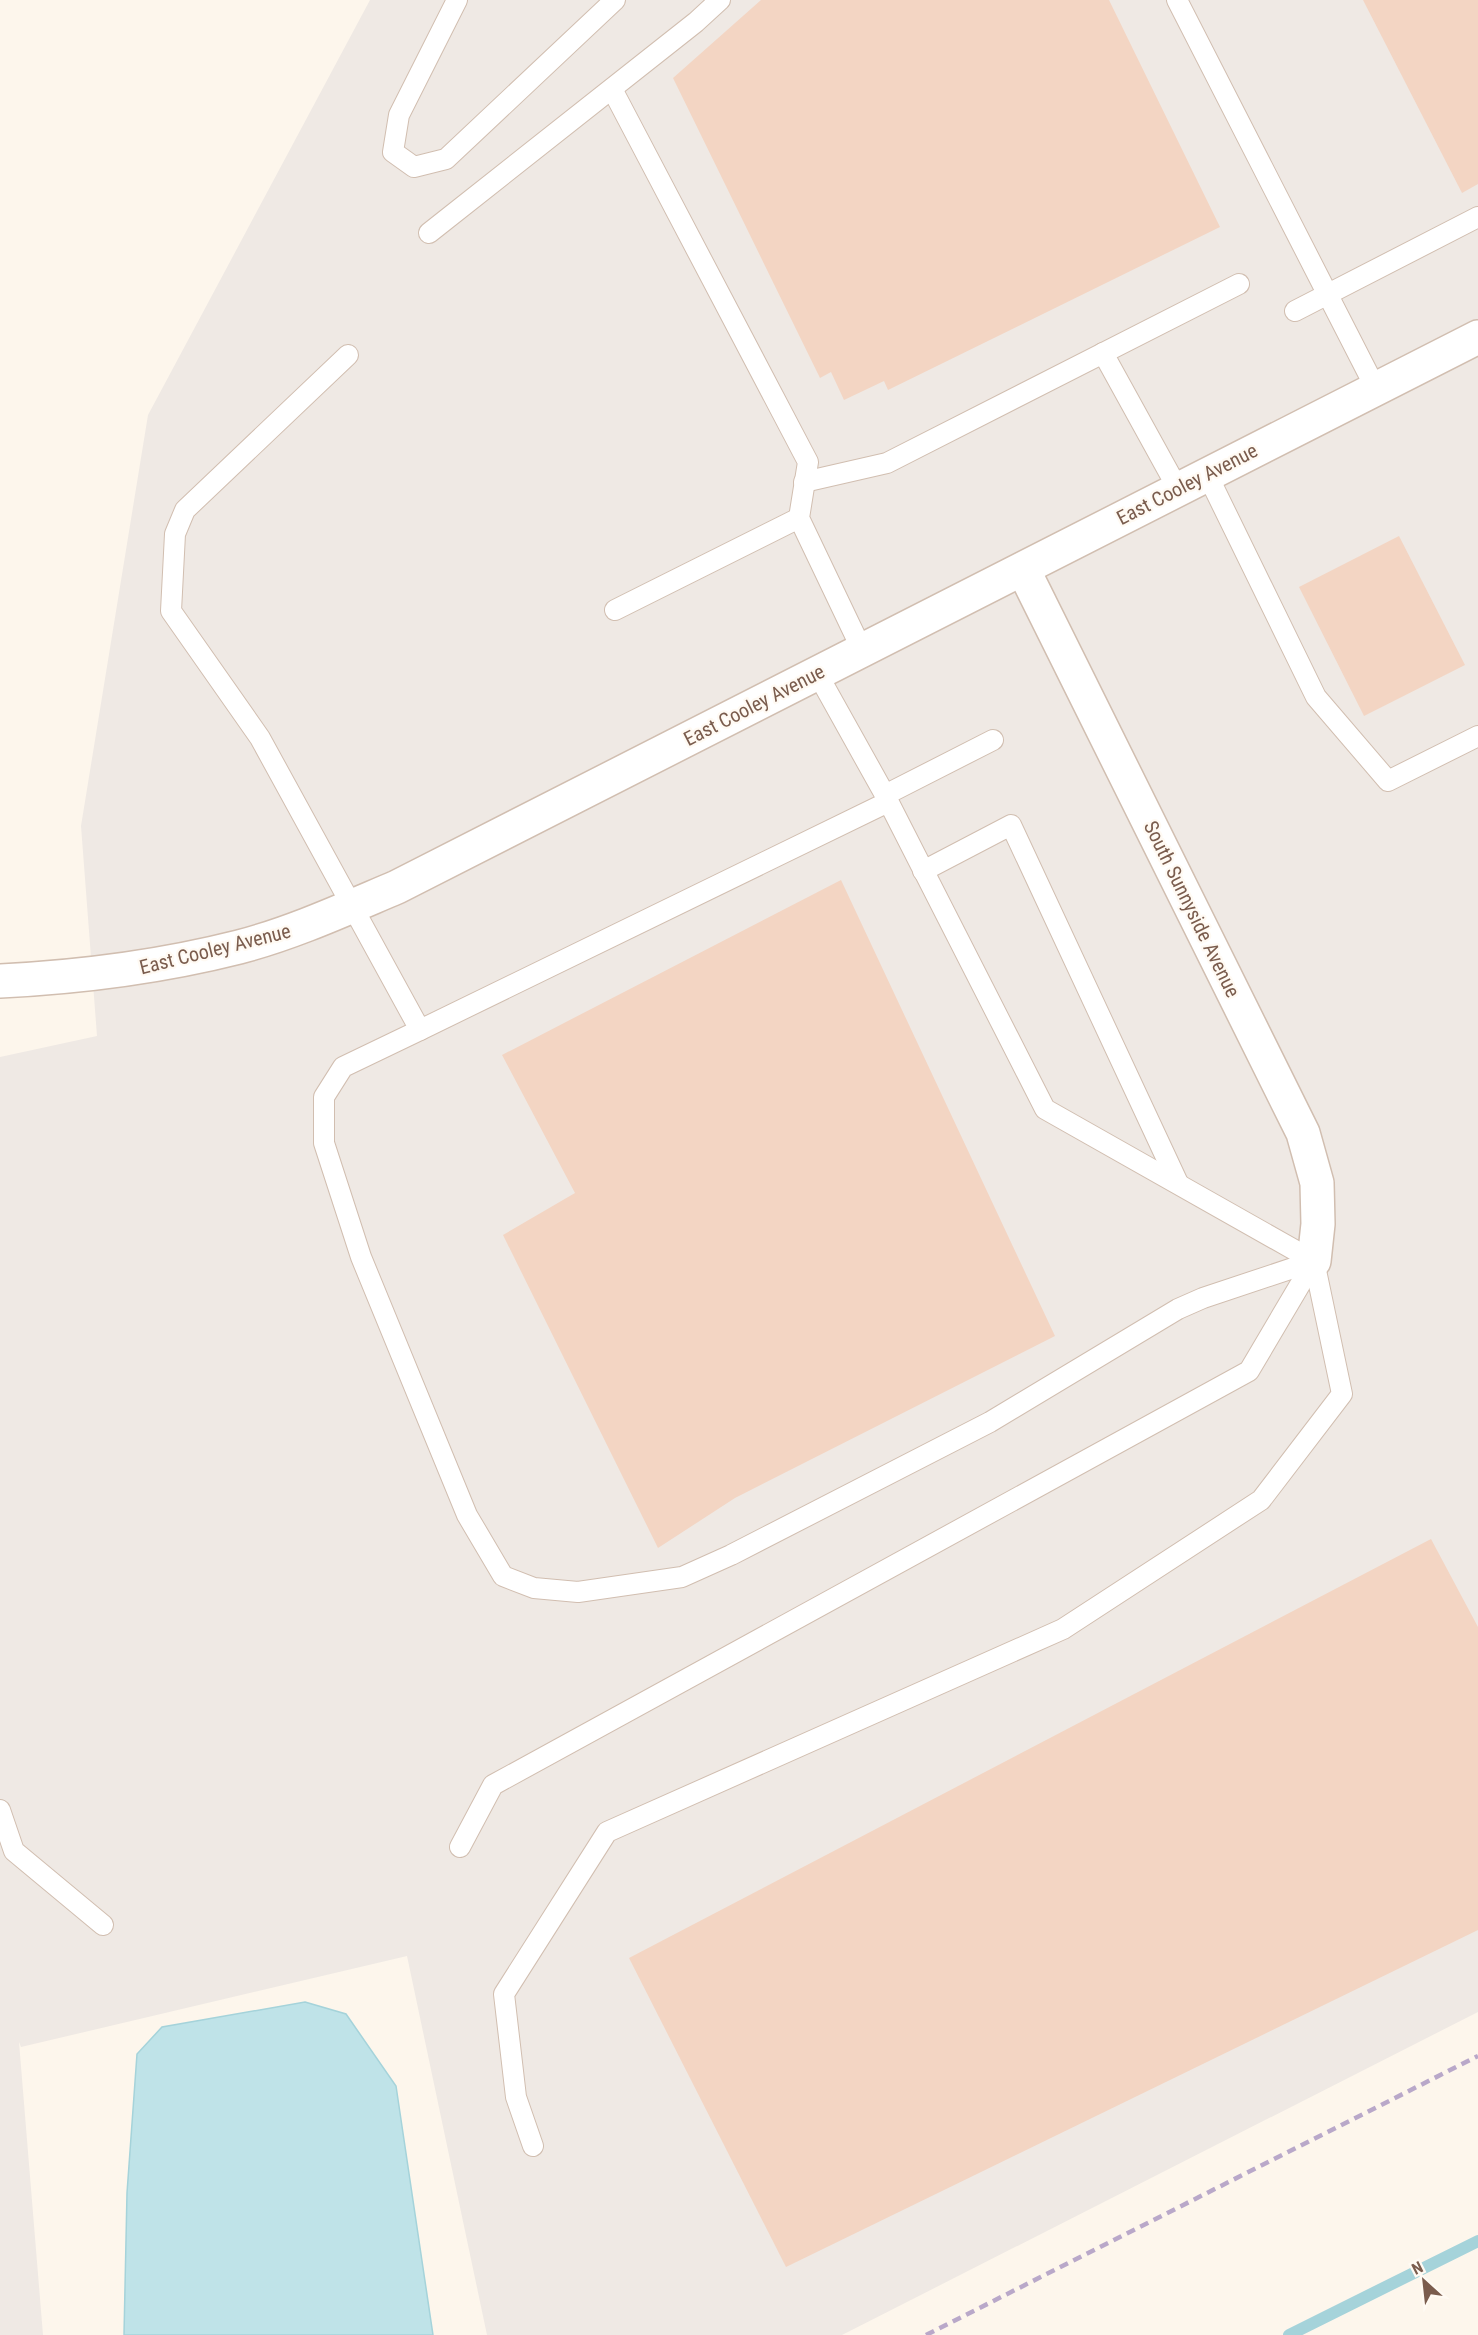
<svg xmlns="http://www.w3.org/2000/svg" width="1478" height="2335" font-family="'Roboto Condensed',sans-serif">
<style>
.industrial{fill:#efe9e4}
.water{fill:#bfe3e8;stroke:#a5d3da;stroke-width:1.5}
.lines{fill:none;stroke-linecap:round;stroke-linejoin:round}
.stream{stroke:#a5d3da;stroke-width:12}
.building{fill:#f3d5c3}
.service-casing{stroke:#d1beb0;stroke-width:22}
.minor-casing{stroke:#d1beb0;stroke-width:36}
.service{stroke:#fff;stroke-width:20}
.minor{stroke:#fff;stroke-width:33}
.rail{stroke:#b9a8c9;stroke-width:4.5;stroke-dasharray:9 6;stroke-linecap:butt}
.labels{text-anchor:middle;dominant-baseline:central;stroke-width:4.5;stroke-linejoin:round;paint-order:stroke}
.street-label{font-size:20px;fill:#7a5c4d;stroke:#fffaf3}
</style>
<rect width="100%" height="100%" fill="#fdf6ec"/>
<path class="industrial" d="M370 0H1478V2012L842 2335H487L407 1956 21 2047 19 2042 43 2335H0V1057L97 1036 81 826 148 415Z"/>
<path class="water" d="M305 2002 346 2014 396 2086 433 2335H124L127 2193 137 2054 162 2027Z"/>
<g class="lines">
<path class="stream" d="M1289 2335 1478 2241"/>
</g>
<g class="building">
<path d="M761 0H1109L1220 227 888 390 884 381 844 400 831 372 820 378 673 78Z"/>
<path d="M1363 0H1478V184L1462 193Z"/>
<path d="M1399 536 1465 665 1364 716 1299 587Z"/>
<path d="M841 880 1055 1336 735 1498 658 1548 503 1235 575 1193 502 1055Z"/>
<path d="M1431 1539 1478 1627V1930L786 2267 629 1958Z"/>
</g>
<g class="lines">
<g class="service-casing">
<g id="service">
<path d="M457 0 399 115 393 152 414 167 446 159 615 0"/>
<path d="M1177 0 1376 389"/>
<path d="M612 89 808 462 799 518 862 650"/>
<path d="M429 233 696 22 720 0"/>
<path d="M1295 311 1478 217"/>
<path d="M1103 353 1178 489"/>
<path d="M348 355 185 510 175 534 171 611 260 738 420 1030 888 802"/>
<path d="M1207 474 1316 697 1388 781 1478 736"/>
<path d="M804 482 887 463 1239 284"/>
<path d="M615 610 799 518"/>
<path d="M885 795 993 740"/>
<path d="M923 871 1011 825 1178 1183"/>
<path d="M420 1030 343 1067 324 1097V1143L361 1257 467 1515 503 1576 534 1588 578 1592 682 1577 731 1555 990 1422 1178 1309 1203 1298 1314 1261"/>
<path d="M0 1810 14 1851 103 1925"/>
<path d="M460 1847 493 1785 1249 1371 1314 1261"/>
<path d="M533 2146 516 2097 504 1994 607 1832 1063 1629 1261 1500 1342 1394 1314 1261 1045 1109 885 795 817 673"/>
</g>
</g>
<g class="minor-casing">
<g id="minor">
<path d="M1023 569 1303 1133 1317 1183 1318 1224 1314 1261"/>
<path d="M0 981C81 977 160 967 239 947 293 933 345 909 397 887L1478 337"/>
</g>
</g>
<use href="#service" class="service"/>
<use href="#minor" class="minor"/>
<path class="rail" d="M926 2335 1478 2056"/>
</g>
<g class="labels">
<g class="street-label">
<text transform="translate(1187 484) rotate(-27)">East Cooley Avenue</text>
<text transform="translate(754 705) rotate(-27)">East Cooley Avenue</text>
<text transform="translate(1192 909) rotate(64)">South Sunnyside Avenue</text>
<text transform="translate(215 949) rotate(-14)">East Cooley Avenue</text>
</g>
</g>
<g transform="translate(1424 2281) rotate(333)" stroke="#fffaf3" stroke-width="4.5" paint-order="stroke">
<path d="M0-4.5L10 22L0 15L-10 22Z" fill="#7a5c4d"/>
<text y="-9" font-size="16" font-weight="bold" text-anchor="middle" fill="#7a5c4d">N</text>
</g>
</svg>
